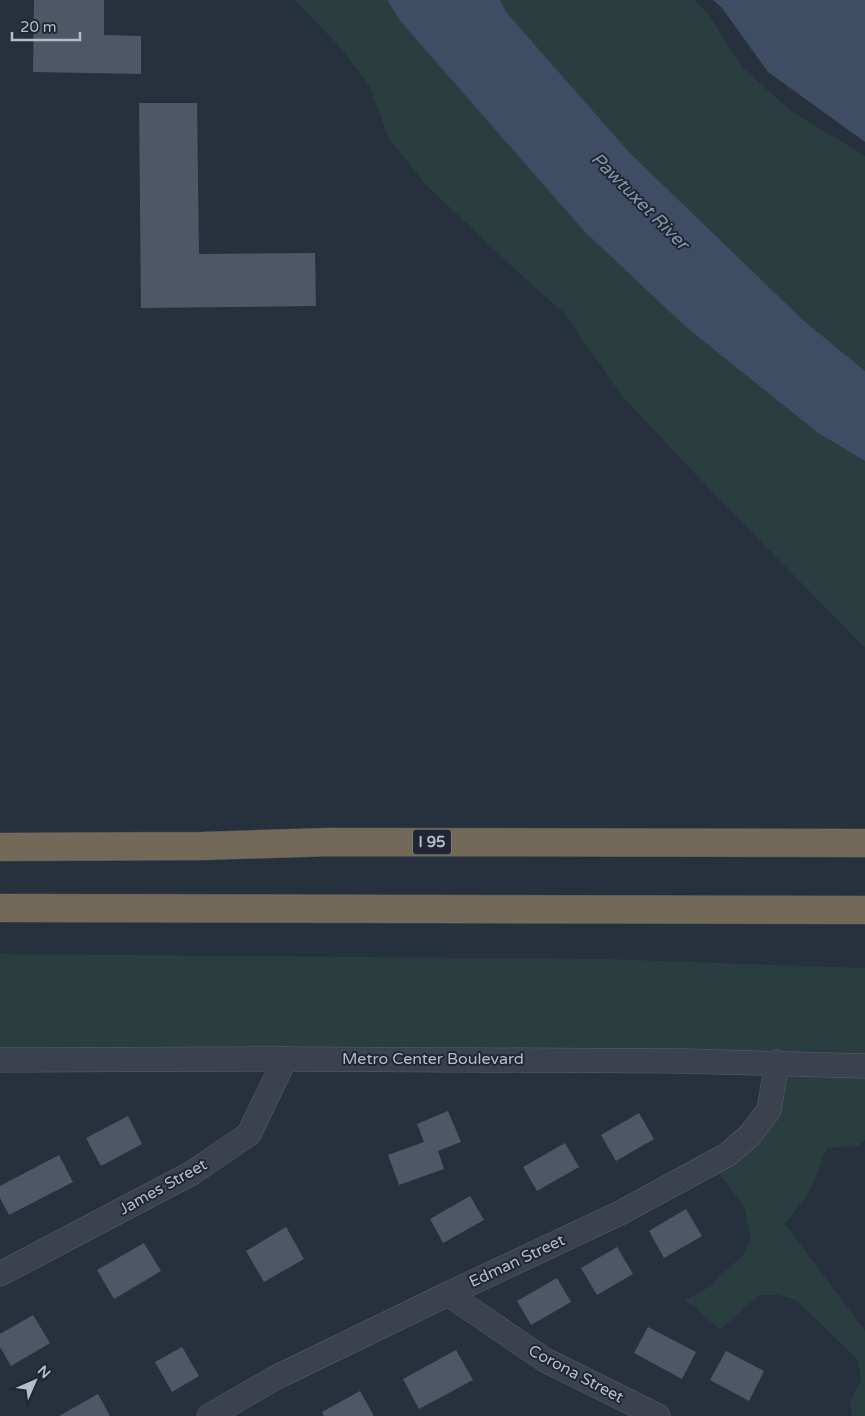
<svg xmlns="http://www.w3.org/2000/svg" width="865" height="1416" font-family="'Varela Round',sans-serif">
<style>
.green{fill:#2a3d3f}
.water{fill:#3e4d64}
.building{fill:#4d5765}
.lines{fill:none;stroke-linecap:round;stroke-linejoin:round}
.minor-casing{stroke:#59606b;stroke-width:25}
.highway-casing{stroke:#464d58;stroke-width:29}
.minor{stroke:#3b424d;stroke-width:24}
.highway{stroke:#726958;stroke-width:28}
.labels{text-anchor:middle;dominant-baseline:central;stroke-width:4;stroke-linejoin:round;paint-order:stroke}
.shield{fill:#202732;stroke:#8a909b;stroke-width:1}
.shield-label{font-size:15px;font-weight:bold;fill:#b7bdc8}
.street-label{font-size:16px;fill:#b7bdc8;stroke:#202732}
.water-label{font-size:18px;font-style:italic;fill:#8193ad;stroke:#202732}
</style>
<rect width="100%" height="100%" fill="#27303d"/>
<g class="green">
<path d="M295 0H387L401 22 686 327 818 433 865 461V648L718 498 622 396 563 312 521 275 425 184 388 137 369 85 338 45Z"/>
<path d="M500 0H694L707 12 742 67 791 111 865 156V371L803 320 629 152 506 12Z"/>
<path d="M0 954 608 959 865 968V1140L858 1146 827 1148 809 1193 785 1224 865 1331V1416H852L850 1401 861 1380 857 1359 796 1300 778 1295H759L720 1330 691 1304 684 1301 707 1288 743 1255 751 1238 744 1206 714 1168 739 1147 778 1064 0 1061Z"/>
</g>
<g class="water">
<path d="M387 0H500L506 12 629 152 803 320 865 371V461L818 433 686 327 584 231 401 22Z"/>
<path d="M713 0H865V142L768 72 722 8Z"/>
</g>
<g class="building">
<path d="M34 0H104V35L141 36V74L33 72Z"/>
<path d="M139 103H197L199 254 315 253 316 306 141 308Z"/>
<path d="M448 1111 461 1142 438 1151 444 1169 399 1185 388 1155 424 1142 417 1124Z"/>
<path d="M639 1113 654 1139 616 1161 601 1135Z"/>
<path d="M128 1116 142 1144 101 1166 86 1138Z"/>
<path d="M565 1143 579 1167 537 1191 523 1167Z"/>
<path d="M59 1155 73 1182 9 1215 0 1198V1186Z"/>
<path d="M470 1196 484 1220 443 1243 430 1219Z"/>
<path d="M686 1209 702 1236 664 1258 649 1231Z"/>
<path d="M286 1227 304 1259 264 1282 246 1251Z"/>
<path d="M144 1243 161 1271 114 1299 97 1270Z"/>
<path d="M617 1247 633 1274 597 1295 581 1268Z"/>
<path d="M557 1278 571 1302 531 1325 517 1301Z"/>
<path d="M33 1315 50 1343 11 1366 0 1347V1334Z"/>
<path d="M648 1327 696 1352 682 1379 634 1353Z"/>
<path d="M182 1347 199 1376 172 1392 155 1362Z"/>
<path d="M456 1350 473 1380 419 1409 403 1379Z"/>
<path d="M726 1351 764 1371 749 1401 710 1380Z"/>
<path d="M360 1391 374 1416H324L322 1412Z"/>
<path d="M98 1394 110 1416H59Z"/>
</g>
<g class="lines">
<g class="minor-casing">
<g id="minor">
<path d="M0 1060 285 1059 684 1061 865 1066"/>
<path d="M0 1274 192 1173 249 1134 285 1059"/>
<path d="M448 1294 545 1360 658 1416"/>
<path d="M209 1416 275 1378 448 1294 620 1213 727 1155 750 1135 769 1110 777 1062"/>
</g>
</g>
<g class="highway-casing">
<g id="highway">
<path d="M0 847 203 846 329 842 865 843"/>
<path d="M0 908 865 910"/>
</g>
</g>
<use href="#minor" class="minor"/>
<use href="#highway" class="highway"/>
</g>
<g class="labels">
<rect class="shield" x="413" y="829.5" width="38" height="25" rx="4"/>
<g class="shield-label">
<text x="432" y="842">I 95</text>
</g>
<g class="street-label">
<text x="433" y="1059">Metro Center Boulevard</text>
<text transform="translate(163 1187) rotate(-29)">James Street</text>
<text transform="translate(517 1261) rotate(-25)">Edman Street</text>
<text transform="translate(576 1374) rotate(28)">Corona Street</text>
</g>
<g class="water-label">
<text transform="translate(640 201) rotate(45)">Pawtuxet River</text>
</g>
</g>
<g transform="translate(35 1381) rotate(45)" stroke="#202732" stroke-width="4" paint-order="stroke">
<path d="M0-4L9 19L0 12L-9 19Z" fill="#b7bdc8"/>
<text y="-8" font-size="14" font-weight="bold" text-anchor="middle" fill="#b7bdc8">N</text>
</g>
<path d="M12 32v8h68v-8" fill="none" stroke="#b7bdc8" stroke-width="2.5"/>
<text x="20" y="32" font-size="15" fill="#b7bdc8" stroke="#202732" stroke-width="4" paint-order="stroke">20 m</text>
</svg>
